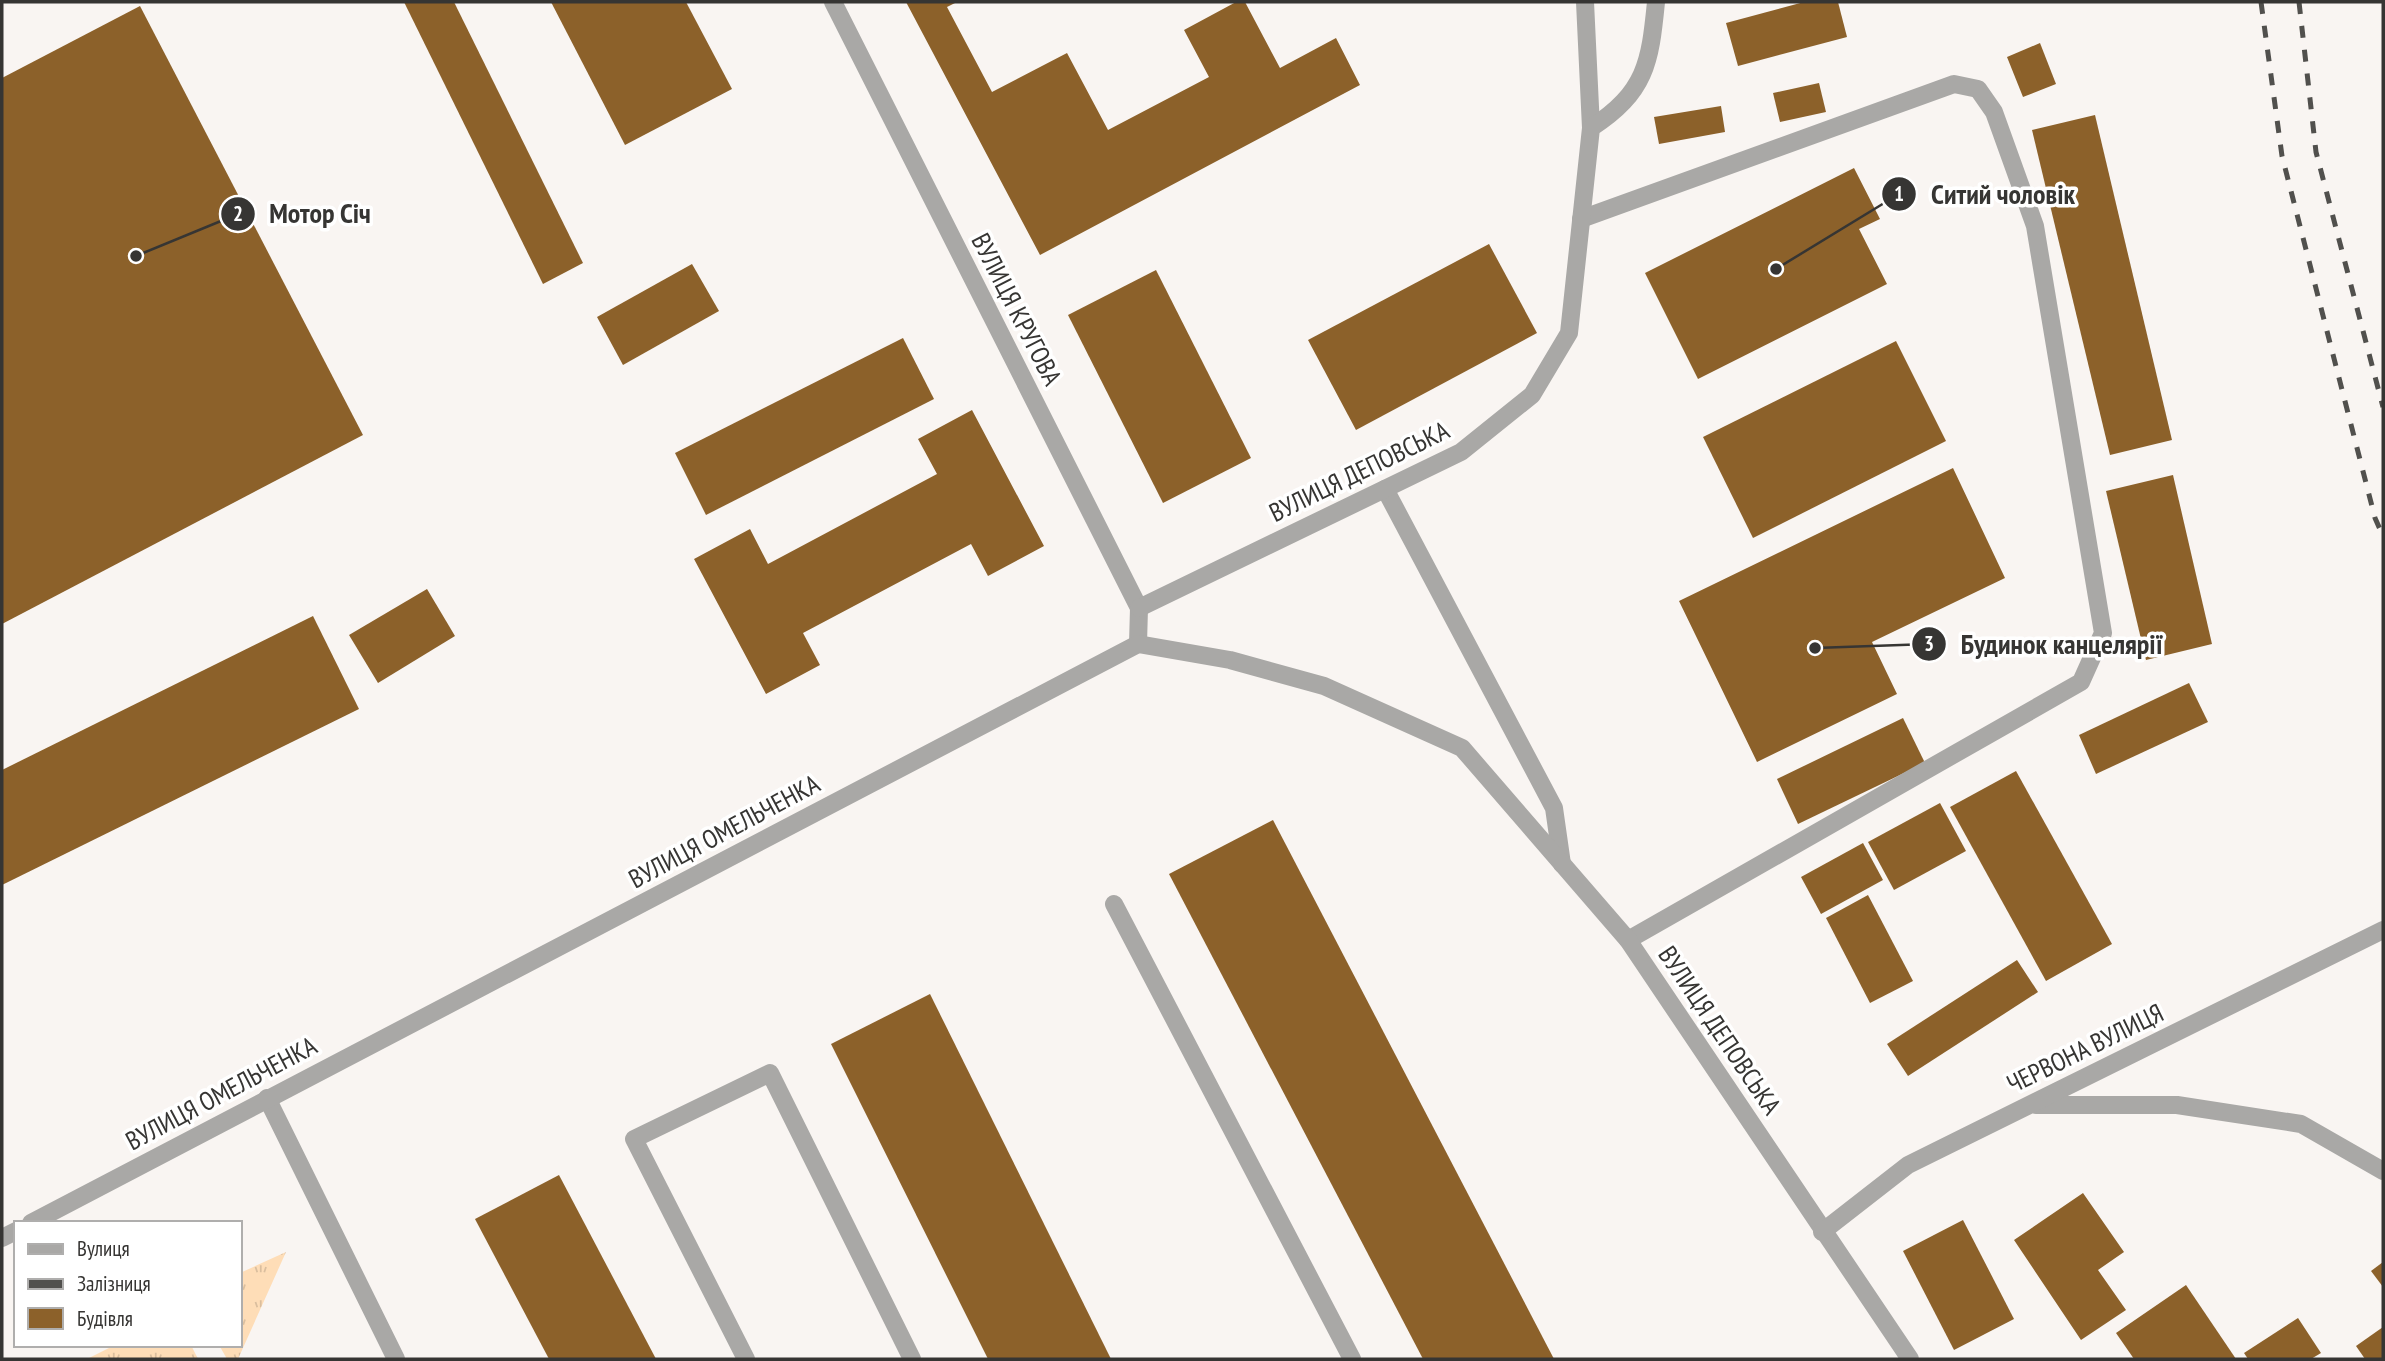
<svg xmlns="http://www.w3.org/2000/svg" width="2385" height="1361" font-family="'PT Sans Narrow',sans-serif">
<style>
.grass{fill:url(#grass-tufts)}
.building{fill:#8c612a}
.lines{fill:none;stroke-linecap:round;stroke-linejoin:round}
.minor{stroke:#a9a8a6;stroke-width:18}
.rail{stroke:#51504d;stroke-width:5;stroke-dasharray:12 12;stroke-linecap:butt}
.labels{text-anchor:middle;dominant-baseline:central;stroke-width:7;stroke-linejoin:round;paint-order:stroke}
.street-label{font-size:26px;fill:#363533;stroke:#fff}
.leader{fill:none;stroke:#363533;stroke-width:2.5}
.callout-dot{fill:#363533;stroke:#fff;stroke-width:2.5}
.mark-label{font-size:21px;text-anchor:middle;font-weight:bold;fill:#fff}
.callout-label{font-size:28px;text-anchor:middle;font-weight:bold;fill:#363533;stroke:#fff;stroke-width:7;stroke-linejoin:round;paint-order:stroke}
</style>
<defs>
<pattern id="grass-tufts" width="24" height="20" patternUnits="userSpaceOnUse" patternTransform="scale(1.75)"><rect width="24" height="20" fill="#feddb7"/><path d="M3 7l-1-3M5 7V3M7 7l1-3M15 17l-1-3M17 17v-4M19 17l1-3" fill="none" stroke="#dabe9e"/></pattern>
</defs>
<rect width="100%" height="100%" fill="#f9f5f2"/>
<g class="grass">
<path d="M286 1252 238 1359H227L219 1345H240V1273Z"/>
<path d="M115 1345H191L198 1359H87Z"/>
</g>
<g class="building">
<path d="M404 2H454L583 263 543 284Z"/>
<path d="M551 2H686L732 89 625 145Z"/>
<path d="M906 2H957L947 7 992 92 1067 53 1108 130 1209 77 1184 30 1236 2H1245L1280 68 1336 38 1360 85 1040 255Z"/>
<path d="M1804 2H1838L1847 37 1738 66 1726 23Z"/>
<path d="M140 6 363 435 2 624V78Z"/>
<path d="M2040 43 2056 84 2023 97 2007 57Z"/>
<path d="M1819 83 1826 112 1780 122 1773 93Z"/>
<path d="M1721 106 1725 132 1659 144 1654 117Z"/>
<path d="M2095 115 2172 440 2110 455 2032 130Z"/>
<path d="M1854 168 1880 219 1859 229 1887 284 1698 379 1645 273Z"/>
<path d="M1489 244 1537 333 1356 430 1308 340Z"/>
<path d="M692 264 719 311 623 365 597 317Z"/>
<path d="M1156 270 1251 458 1163 503 1068 315Z"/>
<path d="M903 338 934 399 706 515 675 453Z"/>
<path d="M1896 341 1946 441 1753 538 1703 437Z"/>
<path d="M972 410 1044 546 988 576 971 544 803 633 820 665 766 694 694 559 750 529 768 564 937 474 918 439Z"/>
<path d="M1953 468 2005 578 1872 642 1897 694 1757 762 1679 601Z"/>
<path d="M2173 475 2212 644 2146 660 2106 491Z"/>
<path d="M427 589 455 636 378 683 349 635Z"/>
<path d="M313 616 359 709 2 885V770Z"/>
<path d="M2189 683 2208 722 2096 774 2079 735Z"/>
<path d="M1903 718 1925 763 1798 824 1777 779Z"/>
<path d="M2016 771 2112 944 2046 981 1950 807Z"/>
<path d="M1940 803 1966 851 1894 890 1868 842Z"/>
<path d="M1273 820 1554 1359H1423L1169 874Z"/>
<path d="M1863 843 1883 880 1821 914 1801 877Z"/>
<path d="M1868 895 1913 981 1870 1003 1826 918Z"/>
<path d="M2017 960 2038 992 1908 1076 1887 1044Z"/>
<path d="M930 994 1111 1359H988L831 1044Z"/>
<path d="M559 1175 656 1359H549L475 1219Z"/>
<path d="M2083 1193 2124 1252 2098 1270 2126 1310 2081 1340 2014 1240Z"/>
<path d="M1963 1220 2014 1319 1954 1350 1903 1251Z"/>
<path d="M2383 1262V1287L2371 1271Z"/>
<path d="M2186 1285 2236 1359H2134L2116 1333Z"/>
<path d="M2298 1318 2321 1353 2311 1359H2248L2244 1353Z"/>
<path d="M2383 1327V1359H2365L2356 1346Z"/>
</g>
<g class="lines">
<g class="minor">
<path d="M833 2 1139 608 1138 644"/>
<path d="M1585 2 1591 128"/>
<path d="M1581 219 1954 84 1978 89 1994 112 2035 226 2103 633 2081 682 1628 940"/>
<path d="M1385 489 1554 808 1562 864"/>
<path d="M1139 608 1461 452 1532 395 1569 333 1591 128C1646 92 1650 63 1656 2"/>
<path d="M1114 904 1352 1359"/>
<path d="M267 1098 396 1359"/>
<path d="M2036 1105H2177L2301 1124 2383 1171"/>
<path d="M31 1223 1138 644 1230 660 1324 686 1462 748 1628 940 1910 1359"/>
<path d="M1822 1232 1908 1165 2383 930"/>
<path d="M2 1238 16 1231"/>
<path d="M746 1359 634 1139 770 1073 912 1359"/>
</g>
<g class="rail">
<path d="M2261 2 2282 156 2375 518 2383 536"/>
<path d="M2299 2 2316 152 2383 407"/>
</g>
</g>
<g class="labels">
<g class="street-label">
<text transform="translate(1017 309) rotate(63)">ВУЛИЦЯ КРУГОВА</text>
<text transform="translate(1359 471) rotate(-26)">ВУЛИЦЯ ДЕПОВСЬКА</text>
<text transform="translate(724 831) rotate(-28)">ВУЛИЦЯ ОМЕЛЬЧЕНКА</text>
<text transform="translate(1720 1030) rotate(56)">ВУЛИЦЯ ДЕПОВСЬКА</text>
<text transform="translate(2085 1048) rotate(-26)">ЧЕРВОНА ВУЛИЦЯ</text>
<text transform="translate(221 1093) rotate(-28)">ВУЛИЦЯ ОМЕЛЬЧЕНКА</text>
</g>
</g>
<path class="leader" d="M1776 269L1899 194M136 256L238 214M1815 648L1929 644"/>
<g class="callout-dot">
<circle cx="1776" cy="269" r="7"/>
<circle cx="136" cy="256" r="7"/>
<circle cx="1815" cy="648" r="7"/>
<circle cx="1899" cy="194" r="18"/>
<circle cx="238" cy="214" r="18"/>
<circle cx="1929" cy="644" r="18"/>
</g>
<g class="mark-label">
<text x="1899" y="201">1</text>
<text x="238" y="221">2</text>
<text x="1929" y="651">3</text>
</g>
<g class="callout-label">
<text x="2003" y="204">Ситий чоловік</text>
<text x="320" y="223">Мотор Січ</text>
<text x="2062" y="654">Будинок канцелярії</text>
</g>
<rect width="2385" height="1361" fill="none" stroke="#363533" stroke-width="7"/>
<rect x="14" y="1221" width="228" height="126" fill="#ffffff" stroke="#afaead" stroke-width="2"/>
<rect x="28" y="1244" width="35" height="10" fill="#a9a8a6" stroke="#afaead" stroke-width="2"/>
<text x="77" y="1256" font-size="21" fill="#363533">Вулиця</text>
<rect x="28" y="1279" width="35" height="10" fill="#51504d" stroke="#afaead" stroke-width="2"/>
<text x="77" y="1291" font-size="21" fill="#363533">Залізниця</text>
<rect x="28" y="1308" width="35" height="21" fill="#8c612a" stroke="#afaead" stroke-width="2"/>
<text x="77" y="1326" font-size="21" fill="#363533">Будівля</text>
</svg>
